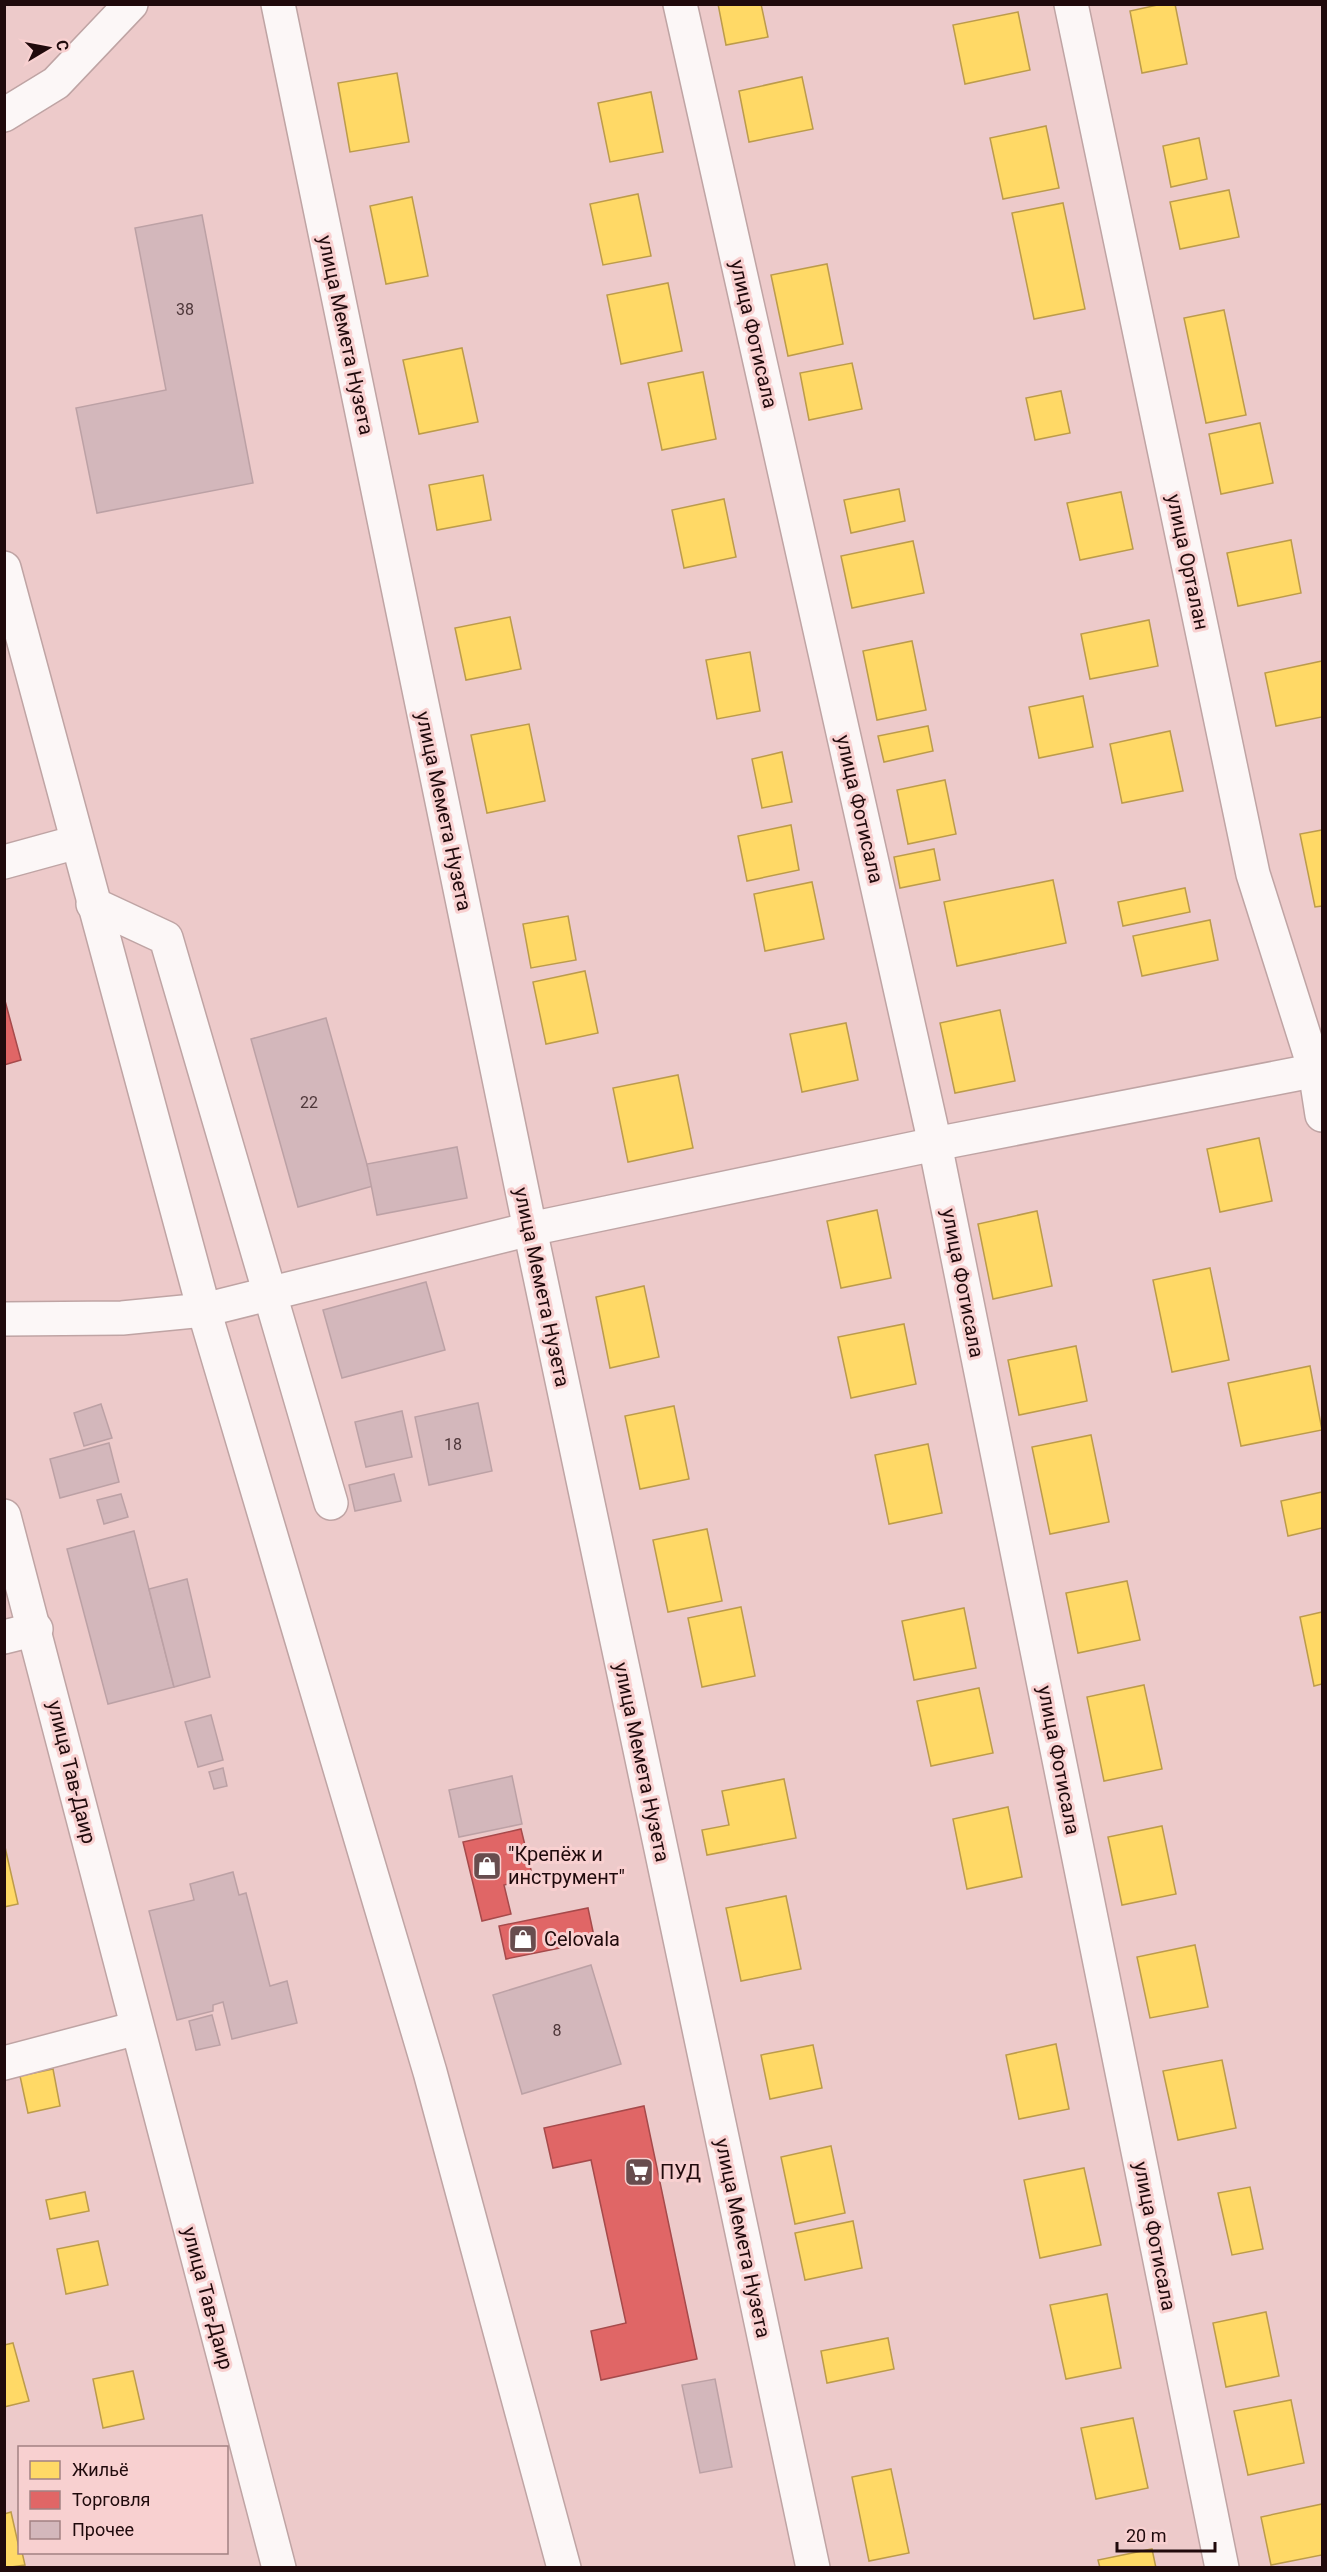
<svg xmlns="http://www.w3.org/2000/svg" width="1327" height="2572" font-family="Roboto,sans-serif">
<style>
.homes{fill:#ffd966;stroke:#bc9b4b;stroke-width:1.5}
.shops{fill:#e06666;stroke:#a64a4b;stroke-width:1.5}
.building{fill:#d3b7bb;stroke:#bca1a5;stroke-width:1.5}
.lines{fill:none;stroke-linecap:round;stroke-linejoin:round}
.minor-casing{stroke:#bfa4a4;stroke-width:36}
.major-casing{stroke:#bfa4a4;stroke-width:36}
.minor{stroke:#fcf7f7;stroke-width:33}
.major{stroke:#fcf7f7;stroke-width:33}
.labels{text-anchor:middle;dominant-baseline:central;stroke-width:6;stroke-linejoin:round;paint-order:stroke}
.number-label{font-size:16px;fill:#4e373a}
.street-label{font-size:20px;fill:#200a0c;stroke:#f8d0d0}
.poi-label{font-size:20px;fill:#200a0c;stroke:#f8d0d0;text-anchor:start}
</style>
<rect width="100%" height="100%" fill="#edcaca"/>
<g class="homes">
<path d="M718 4H761L768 37 726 45Z"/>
<path d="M1162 4H1175L1187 64 1142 73 1130 11Z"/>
<path d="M1018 12 1030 70 965 84 953 25Z"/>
<path d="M397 73 409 142 350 152 338 83Z"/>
<path d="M802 77 813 129 749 142 739 91Z"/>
<path d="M651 92 663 152 610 162 598 103Z"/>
<path d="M1046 126 1059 188 1003 199 990 138Z"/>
<path d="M1199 138 1207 179 1171 187 1163 146Z"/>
<path d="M1229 190 1239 237 1180 249 1170 202Z"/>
<path d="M638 194 651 256 603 265 590 204Z"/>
<path d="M412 197 428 276 386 284 370 206Z"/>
<path d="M1063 203 1085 309 1034 319 1012 213Z"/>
<path d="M827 264 843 344 788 356 771 275Z"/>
<path d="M668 283 682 351 621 364 607 295Z"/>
<path d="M1224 310 1246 415 1206 423 1184 318Z"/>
<path d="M462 348 478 422 419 434 403 360Z"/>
<path d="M852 363 862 409 809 420 800 373Z"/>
<path d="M703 372 716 439 662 450 648 383Z"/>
<path d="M1061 391 1070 433 1035 440 1026 398Z"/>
<path d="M1260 423 1273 483 1221 494 1209 434Z"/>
<path d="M483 475 491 520 437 530 429 485Z"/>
<path d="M899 489 905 521 851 533 844 500Z"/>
<path d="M1121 492 1133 549 1080 560 1067 503Z"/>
<path d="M724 499 736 557 684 568 672 510Z"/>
<path d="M1291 540 1301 593 1238 606 1227 553Z"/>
<path d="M913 541 924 593 852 608 841 556Z"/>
<path d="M510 617 521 669 466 680 455 628Z"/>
<path d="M1149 620 1158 666 1090 679 1081 634Z"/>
<path d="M912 641 926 710 877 720 863 651Z"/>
<path d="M750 652 760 711 717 719 706 660Z"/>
<path d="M1322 661V717L1276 726 1265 673Z"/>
<path d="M1083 696 1093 747 1039 758 1029 707Z"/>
<path d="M529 724 545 801 487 813 471 735Z"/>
<path d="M928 726 933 751 884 762 878 736Z"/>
<path d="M1170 731 1183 791 1122 803 1110 744Z"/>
<path d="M782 752 792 802 762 808 752 759Z"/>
<path d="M945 780 956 834 908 844 897 790Z"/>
<path d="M791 825 799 870 747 881 738 836Z"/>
<path d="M1322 830V906L1315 907 1300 834Z"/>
<path d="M934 849 940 880 900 888 894 857Z"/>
<path d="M1053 880 1066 943 957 966 944 902Z"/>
<path d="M812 882 824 939 765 951 754 894Z"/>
<path d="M1185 888 1190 912 1123 926 1118 902Z"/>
<path d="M568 916 576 960 531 968 523 924Z"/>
<path d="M1210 920 1218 960 1142 976 1133 936Z"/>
<path d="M585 971 598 1033 546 1044 533 982Z"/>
<path d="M1000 1010 1015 1081 955 1093 940 1023Z"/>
<path d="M846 1023 858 1080 802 1092 790 1034Z"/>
<path d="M678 1075 693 1148 628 1162 613 1088Z"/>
<path d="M1259 1138 1272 1201 1220 1212 1207 1149Z"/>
<path d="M877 1210 891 1278 841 1288 827 1221Z"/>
<path d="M1037 1211 1052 1286 993 1299 978 1224Z"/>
<path d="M1210 1268 1229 1360 1172 1372 1153 1280Z"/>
<path d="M644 1286 659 1357 610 1368 596 1297Z"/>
<path d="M904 1324 916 1384 851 1398 838 1337Z"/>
<path d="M1076 1346 1087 1401 1019 1415 1008 1360Z"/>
<path d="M1310 1366 1322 1430 1241 1446 1228 1383Z"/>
<path d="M674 1406 689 1479 640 1489 625 1416Z"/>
<path d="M1091 1435 1109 1522 1050 1534 1032 1447Z"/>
<path d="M928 1444 942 1513 889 1524 875 1455Z"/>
<path d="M1322 1492V1528L1288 1536 1281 1501Z"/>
<path d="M707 1529 722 1601 668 1612 653 1540Z"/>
<path d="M1127 1581 1140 1640 1078 1653 1066 1593Z"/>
<path d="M741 1607 755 1676 702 1687 688 1618Z"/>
<path d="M964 1608 976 1668 914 1680 902 1621Z"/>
<path d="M1322 1612V1684L1314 1686 1300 1617Z"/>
<path d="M1144 1685 1162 1769 1104 1781 1087 1697Z"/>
<path d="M979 1688 993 1753 931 1766 917 1701Z"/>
<path d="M784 1779 796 1838 707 1855 702 1830 729 1825 722 1791Z"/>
<path d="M1008 1807 1022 1877 967 1889 953 1819Z"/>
<path d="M1162 1826 1176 1894 1122 1905 1108 1837Z"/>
<path d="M5 1847 18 1904 4 1907V1847Z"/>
<path d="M786 1896 801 1969 741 1981 726 1908Z"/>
<path d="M1195 1945 1208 2007 1150 2018 1137 1957Z"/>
<path d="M1056 2044 1069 2109 1019 2119 1006 2055Z"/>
<path d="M813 2045 822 2088 770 2099 761 2055Z"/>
<path d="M1222 2060 1236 2128 1178 2140 1163 2071Z"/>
<path d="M53 2069 60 2106 28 2113 20 2076Z"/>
<path d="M831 2146 845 2213 795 2224 781 2157Z"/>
<path d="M1084 2168 1101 2245 1040 2258 1024 2180Z"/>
<path d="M1250 2187 1263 2249 1232 2255 1218 2193Z"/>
<path d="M85 2192 89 2211 50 2219 46 2200Z"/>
<path d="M853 2221 862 2268 805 2280 795 2233Z"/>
<path d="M98 2241 108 2285 66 2294 57 2249Z"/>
<path d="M1107 2294 1121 2368 1066 2379 1050 2305Z"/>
<path d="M1266 2312 1279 2376 1226 2387 1213 2323Z"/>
<path d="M888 2338 894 2369 827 2383 821 2351Z"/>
<path d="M13 2343 29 2401 4 2407V2345Z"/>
<path d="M133 2371 144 2419 103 2428 93 2379Z"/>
<path d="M1291 2400 1304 2463 1248 2475 1234 2411Z"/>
<path d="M1133 2418 1148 2488 1096 2499 1081 2428Z"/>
<path d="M891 2469 909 2553 869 2561 852 2477Z"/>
<path d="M1322 2504V2555L1271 2565 1261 2517Z"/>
<path d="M11 2512 20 2552H22L25 2565 4 2568V2514Z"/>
<path d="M1152 2549 1156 2568H1100L1098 2560Z"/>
</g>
<g class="shops">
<path d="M4 997 21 1060 4 1065Z"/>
<path d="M521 1829 533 1878 504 1885 511 1914 482 1921 463 1842Z"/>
<path d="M588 1908 595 1941 506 1959 499 1926Z"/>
<path d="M644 2106 697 2359 601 2380 591 2331 626 2323 591 2160 553 2168 544 2128Z"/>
</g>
<g class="building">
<path d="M202 215 253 483 97 513 76 408 166 390 135 228Z"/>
<path d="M326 1018 373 1186 298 1207 251 1039Z"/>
<path d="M457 1147 467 1198 377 1215 367 1164Z"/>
<path d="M426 1282 445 1350 342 1378 323 1310Z"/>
<path d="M478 1403 492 1471 429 1485 415 1417Z"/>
<path d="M101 1404 112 1438 84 1446 74 1413Z"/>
<path d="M402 1411 412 1457 366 1467 355 1422Z"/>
<path d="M109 1443 119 1482 60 1498 50 1459Z"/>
<path d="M394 1474 401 1501 355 1511 349 1485Z"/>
<path d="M121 1494 128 1517 104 1524 97 1500Z"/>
<path d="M134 1531 174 1687 108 1704 67 1549Z"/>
<path d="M187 1579 210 1677 174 1687 149 1589Z"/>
<path d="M211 1715 223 1760 198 1767 185 1722Z"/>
<path d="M223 1768 227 1786 214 1789 209 1772Z"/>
<path d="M512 1776 522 1824 459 1837 449 1790Z"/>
<path d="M233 1872 239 1895 246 1893 270 1986 287 1981 297 2023 232 2039 223 2002 213 2005V2011L177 2020 149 1911 194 1900 190 1884Z"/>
<path d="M591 1965 621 2064 522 2094 493 1995Z"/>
<path d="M212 2015 220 2045 196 2050 189 2021Z"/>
<path d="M715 2379 732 2467 700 2473 682 2385Z"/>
</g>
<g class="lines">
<g class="minor-casing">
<g id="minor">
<path d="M278 4 530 1229 813 2568"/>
<path d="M680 4 935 1144 1222 2568"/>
<path d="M1071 4 1253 874 1315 1070 1322 1115"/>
<path d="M4 115 56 83 131 4"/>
<path d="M4 862 77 842"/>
<path d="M93 904 166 938 331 1503"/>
<path d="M4 1319 122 1318 204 1310 530 1229 935 1144 1322 1069"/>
<path d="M4 1516 279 2568"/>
<path d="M4 1637 36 1629"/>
<path d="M4 2063 137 2028"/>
</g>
</g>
<g class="major-casing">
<path id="major" d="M4 568 204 1310 430 2072 564 2568"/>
</g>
<use href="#minor" class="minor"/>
<use href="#major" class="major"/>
</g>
<defs>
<g id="shop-square" transform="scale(1.5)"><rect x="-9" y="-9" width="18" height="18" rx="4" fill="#684d4e" stroke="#f8d0d0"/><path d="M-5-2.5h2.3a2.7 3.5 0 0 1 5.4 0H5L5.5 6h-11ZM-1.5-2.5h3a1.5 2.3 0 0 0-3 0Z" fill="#fff"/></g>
<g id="supermarket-square" transform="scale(1.5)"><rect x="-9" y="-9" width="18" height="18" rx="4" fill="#684d4e" stroke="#f8d0d0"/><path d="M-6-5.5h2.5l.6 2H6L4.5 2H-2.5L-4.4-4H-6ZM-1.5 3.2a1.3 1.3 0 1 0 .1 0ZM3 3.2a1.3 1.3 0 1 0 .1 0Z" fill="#fff"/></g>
</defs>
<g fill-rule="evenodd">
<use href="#shop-square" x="487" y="1866"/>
<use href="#shop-square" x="523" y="1939"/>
<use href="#supermarket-square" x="639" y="2172"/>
</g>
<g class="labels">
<g class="number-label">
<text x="185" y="309">38</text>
<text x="309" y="1102">22</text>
<text x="453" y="1444">18</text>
<text x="557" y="2030">8</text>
</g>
<g class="street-label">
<text transform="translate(754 334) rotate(77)">улица Фотисала</text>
<text transform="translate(346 335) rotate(78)">улица Мемета Нузета</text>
<text transform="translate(1188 562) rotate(78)">улица Орталан</text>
<text transform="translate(860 809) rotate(77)">улица Фотисала</text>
<text transform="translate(444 811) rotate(78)">улица Мемета Нузета</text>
<text transform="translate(963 1283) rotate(79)">улица Фотисала</text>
<text transform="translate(542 1287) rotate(78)">улица Мемета Нузета</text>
<text transform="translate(1059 1760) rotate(79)">улица Фотисала</text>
<text transform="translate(642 1762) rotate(78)">улица Мемета Нузета</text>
<text transform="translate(72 1772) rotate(76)">улица Тав-Даир</text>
<text transform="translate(1155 2236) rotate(79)">улица Фотисала</text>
<text transform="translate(743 2238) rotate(78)">улица Мемета Нузета</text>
<text transform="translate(208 2298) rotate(75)">улица Тав-Даир</text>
</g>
<g class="poi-label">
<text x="508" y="1854">"Крепёж и<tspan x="508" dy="23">инструмент"</tspan></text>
<text x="544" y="1939">Celovala</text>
<text x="660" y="2172">ПУД</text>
</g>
</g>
<rect width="1327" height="2572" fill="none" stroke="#200a0c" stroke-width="12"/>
<rect x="18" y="2446" width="210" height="108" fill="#f8d0d0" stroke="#a28182" stroke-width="1.5"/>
<rect x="30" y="2461" width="30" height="18" fill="#ffd966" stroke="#a28182" stroke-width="1.5"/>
<text x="72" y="2476" font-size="18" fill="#200a0c">Жильё</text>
<rect x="30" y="2491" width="30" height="18" fill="#e06666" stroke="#a28182" stroke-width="1.5"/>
<text x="72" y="2506" font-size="18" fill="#200a0c">Торговля</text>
<rect x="30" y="2521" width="30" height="18" fill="#d3b7bb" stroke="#a28182" stroke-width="1.5"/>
<text x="72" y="2536" font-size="18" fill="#200a0c">Прочее</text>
<g transform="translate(48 48) rotate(80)" stroke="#f8d0d0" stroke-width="4.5" paint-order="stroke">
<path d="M0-4.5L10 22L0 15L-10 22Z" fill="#200a0c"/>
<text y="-9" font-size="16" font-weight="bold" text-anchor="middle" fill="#200a0c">С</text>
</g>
<path d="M1117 2542v9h98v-9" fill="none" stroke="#200a0c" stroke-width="3"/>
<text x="1126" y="2542" font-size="18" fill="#200a0c" stroke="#f8d0d0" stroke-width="4.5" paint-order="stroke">20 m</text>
</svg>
